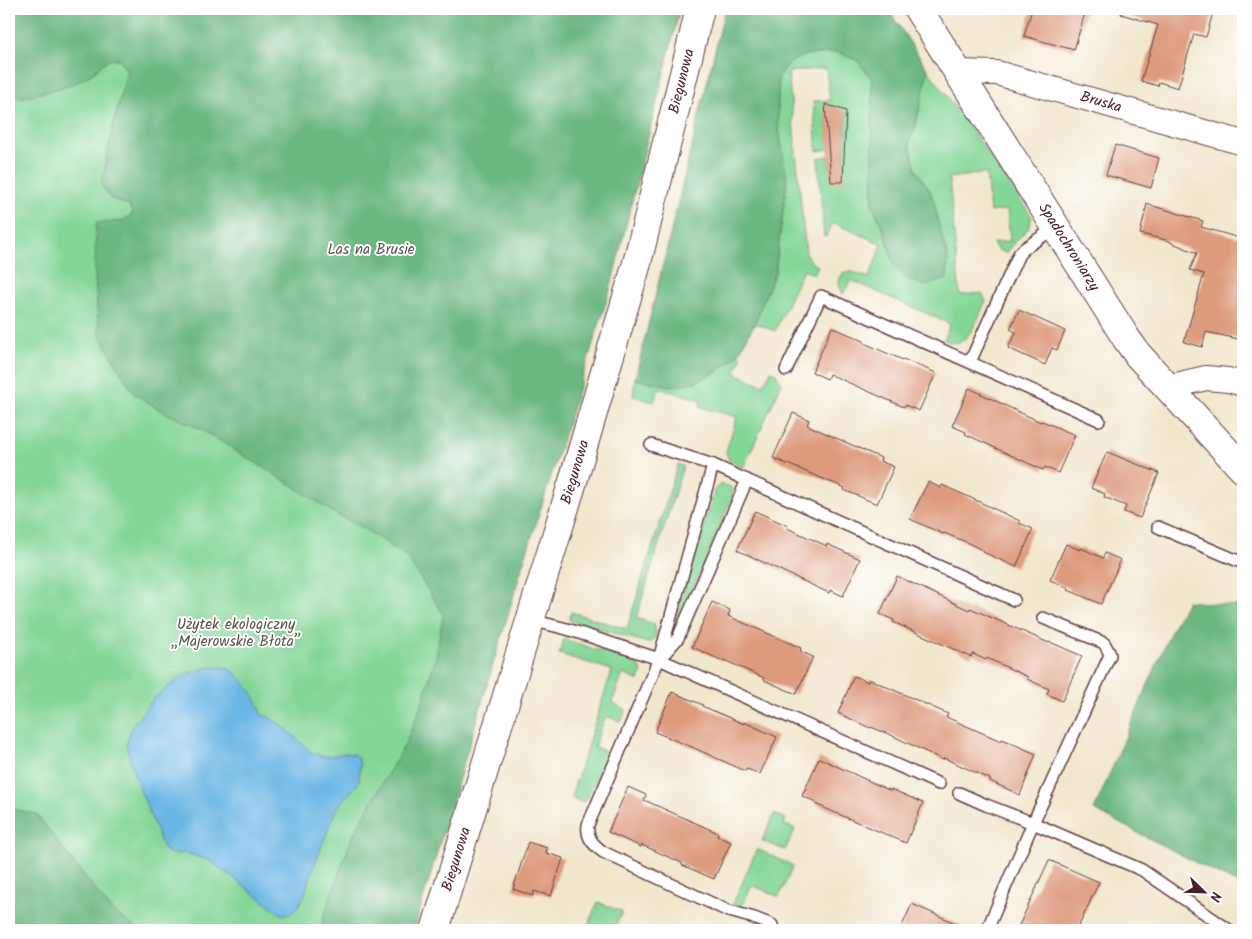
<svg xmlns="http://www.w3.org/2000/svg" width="1252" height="939" font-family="Kalam,sans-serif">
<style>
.green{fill:#84d697;stroke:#677a61}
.forest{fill:#6bb780;stroke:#5a6b56}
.water{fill:#6bb6e4;stroke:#5a6a88}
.building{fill:#dd9b7e}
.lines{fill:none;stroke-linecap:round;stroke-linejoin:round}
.service-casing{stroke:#633d43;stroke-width:14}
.minor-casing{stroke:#633d43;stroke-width:26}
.tertiary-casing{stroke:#633d43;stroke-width:30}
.service{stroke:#fff;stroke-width:11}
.minor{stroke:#fff;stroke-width:24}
.tertiary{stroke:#fff;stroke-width:28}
.labels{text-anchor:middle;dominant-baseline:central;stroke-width:4;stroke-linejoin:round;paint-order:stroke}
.street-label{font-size:15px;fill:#4a1f2b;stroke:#fff}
.park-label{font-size:15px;fill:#5b564b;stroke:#fff}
</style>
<rect width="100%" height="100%" fill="#fff"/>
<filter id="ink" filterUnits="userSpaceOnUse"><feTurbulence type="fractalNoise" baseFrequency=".02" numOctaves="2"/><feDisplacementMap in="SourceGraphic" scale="10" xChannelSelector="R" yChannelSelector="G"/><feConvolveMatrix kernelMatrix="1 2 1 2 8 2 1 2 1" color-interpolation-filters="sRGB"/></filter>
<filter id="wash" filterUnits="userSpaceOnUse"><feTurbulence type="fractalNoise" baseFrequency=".0096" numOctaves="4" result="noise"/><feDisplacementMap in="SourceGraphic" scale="20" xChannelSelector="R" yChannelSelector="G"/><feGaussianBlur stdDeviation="1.12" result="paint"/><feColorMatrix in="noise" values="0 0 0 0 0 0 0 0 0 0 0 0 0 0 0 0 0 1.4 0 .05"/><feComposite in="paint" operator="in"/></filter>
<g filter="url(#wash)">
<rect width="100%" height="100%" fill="#f1e7cd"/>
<g class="green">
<path d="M146 28 499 556 377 930H29L9 923V66Z"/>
<path d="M838 52 858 61 872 79 874 199 872 203 884 231 938 222 935 205 930 191 916 170 909 142 916 125 928 70 996 164 1032 217 1028 229 1011 246 1006 253C1000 251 996 250 993 243L1010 241 1007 210 990 212 986 173 949 178 960 295 982 293 986 301C979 314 972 341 955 343 952 343 947 341 944 340L950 324 851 280 843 294C838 285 837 280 844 272H853L869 278 882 244 833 223 826 237H824L818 158 829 156 830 168 844 166 846 112 825 104 829 149 817 151 813 101 830 100 826 68 788 72 806 254 810 261 818 266 814 274 803 270 775 331 757 324 753 327 775 272 787 180 778 124V76L789 63 804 55Z"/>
<path d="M738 355 742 356 735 373 763 385 771 371 775 372 782 383 743 468 729 460 726 452 737 417 700 407 701 400 659 388 654 402 633 396 635 379 672 386 715 373Z"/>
<path d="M678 464 683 466 636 618 654 624C657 634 657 638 648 643L569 620 571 612 627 629Z"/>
<path d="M722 484 731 487 733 491 732 498 677 626 672 629 715 489Z"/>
<path d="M564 639 635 662 639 665 642 671 639 681 623 674 612 702 626 710 621 722 606 716 594 746 608 753 586 801 581 802 571 797 612 670 559 654Z"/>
<path d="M774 814 786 819 784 824 795 829 785 850 762 841Z"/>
<path d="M757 849 793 866 779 897 752 885 741 908 733 904Z"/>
<path d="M598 902 622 912 614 930H586Z"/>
</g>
<g class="forest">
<path d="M9 9H680L610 290 521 571 414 930H320L326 909 353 835 406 742 421 706 436 657 443 614 407 557 368 531 337 515 292 485 202 430 164 412 133 393 99 334 95 278 96 223 122 221 133 214 129 206 110 198 101 184 115 117 127 71 119 59 107 60 92 74 71 85 21 98 9 96Z"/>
<path d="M725 9H888L928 70 916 125 909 142 916 170 930 191 935 205 938 222 948 258 947 279 924 286 906 278 894 265 884 231 872 203 873 199 872 79 858 61 838 52 804 55 789 63 778 77V124L787 180 775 272 753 327 738 355 715 373 696 382 672 386 635 379Z"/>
<path d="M1187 601 1237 606H1243V887L1094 810 1172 629Z"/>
<path d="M9 808 36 814 111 910 138 930H9Z"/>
</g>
<path class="water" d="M209 667C214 667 221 667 226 668 240 672 260 701 261 715L269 717 285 728 311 752 321 756H332L345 753 352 754 358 757 360 764 359 781 356 786 342 801 334 814 310 877 304 896 297 908 289 914H281L235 879 208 860 186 853 172 854 164 850 134 774 126 745 132 726 155 697 184 675Z"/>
<g id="blocks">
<g class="building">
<path d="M1032 9H1086L1074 50 1024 36Z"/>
<path d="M1122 9H1214L1206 37 1194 34 1178 88 1159 82 1158 86 1141 81 1158 25 1121 14Z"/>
<path d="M825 104 846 111 843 182H831Z"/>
<path d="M1115 145 1159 158 1151 188 1106 175Z"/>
<path d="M1147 204 1203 221 1201 227 1243 239V340L1206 332 1202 347 1184 342 1204 274 1190 270 1197 253 1170 242V241L1140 234Z"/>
<path d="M1019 310 1065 331 1057 350 1052 348 1045 365 1008 348 1016 332 1010 329Z"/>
<path d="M832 327 864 341V343L882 351 903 360V359L936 373 919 411 905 405 904 407 829 374 827 379 812 372Z"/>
<path d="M969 388 1021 413 1041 422 1042 421 1075 435 1058 473 1045 467 1043 470 965 434 966 432 952 426Z"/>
<path d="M793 413 809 420 807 425 881 458 880 461 894 467 877 504 844 490 845 488 773 458Z"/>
<path d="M1107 452 1159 473 1140 518 1124 512 1126 506 1104 497 1105 494 1091 488Z"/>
<path d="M928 482 941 488 942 485 969 497 1020 521 1019 523 1033 529 1016 567 983 552 984 551 964 541 944 533 943 534 910 519Z"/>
<path d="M755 511 788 526 787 528 827 546V544L860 559 843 596 830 590 829 593 737 550Z"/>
<path d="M1066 544 1080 550 1081 548 1103 558 1105 553 1121 560 1101 604 1068 590 1069 588 1050 580Z"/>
<path d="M897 576 969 610 970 608 1049 643 1050 642 1082 656 1062 701 1047 694 1049 689 1027 679 1028 677 987 658 986 660 973 654 971 657 893 622 894 620 880 614Z"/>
<path d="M712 602 730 610 728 616 801 648 800 651 813 657 796 694 764 680V678L724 660 723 661 692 647Z"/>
<path d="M854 676 868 682 869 679 948 714 946 717 1001 741 1002 739 1036 754 1020 795 990 781V779L944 758 943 760 891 735 871 727 870 728 838 713Z"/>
<path d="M672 692 703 705 702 706 744 724V722L777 737 760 774 747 769 745 771 694 748 655 732Z"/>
<path d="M819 758 871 782 891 791V789L923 803 906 843 815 804 816 802 802 796Z"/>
<path d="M628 787 646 795 644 800 718 833 717 836 731 842 714 879 682 865V863L642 845 641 847 608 832Z"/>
<path d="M528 842 547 848 546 853 563 858 551 896 534 891 533 896 513 889Z"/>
<path d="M1049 860 1099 882 1077 930H1017Z"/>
<path d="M912 904 971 930H900Z"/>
</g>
</g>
</g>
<g filter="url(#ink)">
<use href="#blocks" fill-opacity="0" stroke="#633d43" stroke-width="1"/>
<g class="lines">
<g class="service-casing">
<g id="service">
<path d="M970 362 1019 254 1025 248 1056 227"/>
<path d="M786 370 821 296 1099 420"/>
<path d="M651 445 713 465 1014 600"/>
<path d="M713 465 659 659 588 825C586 838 594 845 603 852L726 910 754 918 772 925"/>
<path d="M1158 527 1243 563"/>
<path d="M531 620 567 629 659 659 939 784"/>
<path d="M662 656 678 638 747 480"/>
<path d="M959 793 986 805 1033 823 1142 870 1229 930"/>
<path d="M987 930 1033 823 1110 655 1109 652 1104 643 1043 618"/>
</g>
</g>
<g class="minor-casing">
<g id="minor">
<path id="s1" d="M957 72 997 73 1243 143"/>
<path d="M1168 387 1206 378 1228 380 1243 384"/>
</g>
</g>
<g class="tertiary-casing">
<g id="tertiary">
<path id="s2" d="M918 9 1126 338 1138 355 1243 469"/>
<path id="s3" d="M435 930 573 481 637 263 700 9"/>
</g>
</g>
<use href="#service" class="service"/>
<use href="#minor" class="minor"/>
<use href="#tertiary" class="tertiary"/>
</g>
</g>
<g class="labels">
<g class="street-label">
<text stroke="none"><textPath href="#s3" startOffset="884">Biegunowa</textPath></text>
<text stroke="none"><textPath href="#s1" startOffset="148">Bruska</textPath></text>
<text stroke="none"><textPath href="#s2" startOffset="282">Spadochroniarzy</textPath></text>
<text stroke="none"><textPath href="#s3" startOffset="479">Biegunowa</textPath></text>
<text stroke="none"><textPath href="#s3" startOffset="74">Biegunowa</textPath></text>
</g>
<g class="park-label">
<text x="371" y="250">Las na Brusie</text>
<text x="236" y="625">Użytek ekologiczny<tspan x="236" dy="17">„Majerowskie Błota”</tspan></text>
</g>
</g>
<rect width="1252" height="939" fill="none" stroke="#fff" stroke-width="30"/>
<g transform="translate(1204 892) rotate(113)" stroke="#ffffff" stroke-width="4" paint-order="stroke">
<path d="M0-4L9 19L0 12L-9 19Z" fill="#4a1f2b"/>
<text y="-8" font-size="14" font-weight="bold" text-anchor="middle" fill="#4a1f2b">N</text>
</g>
</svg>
